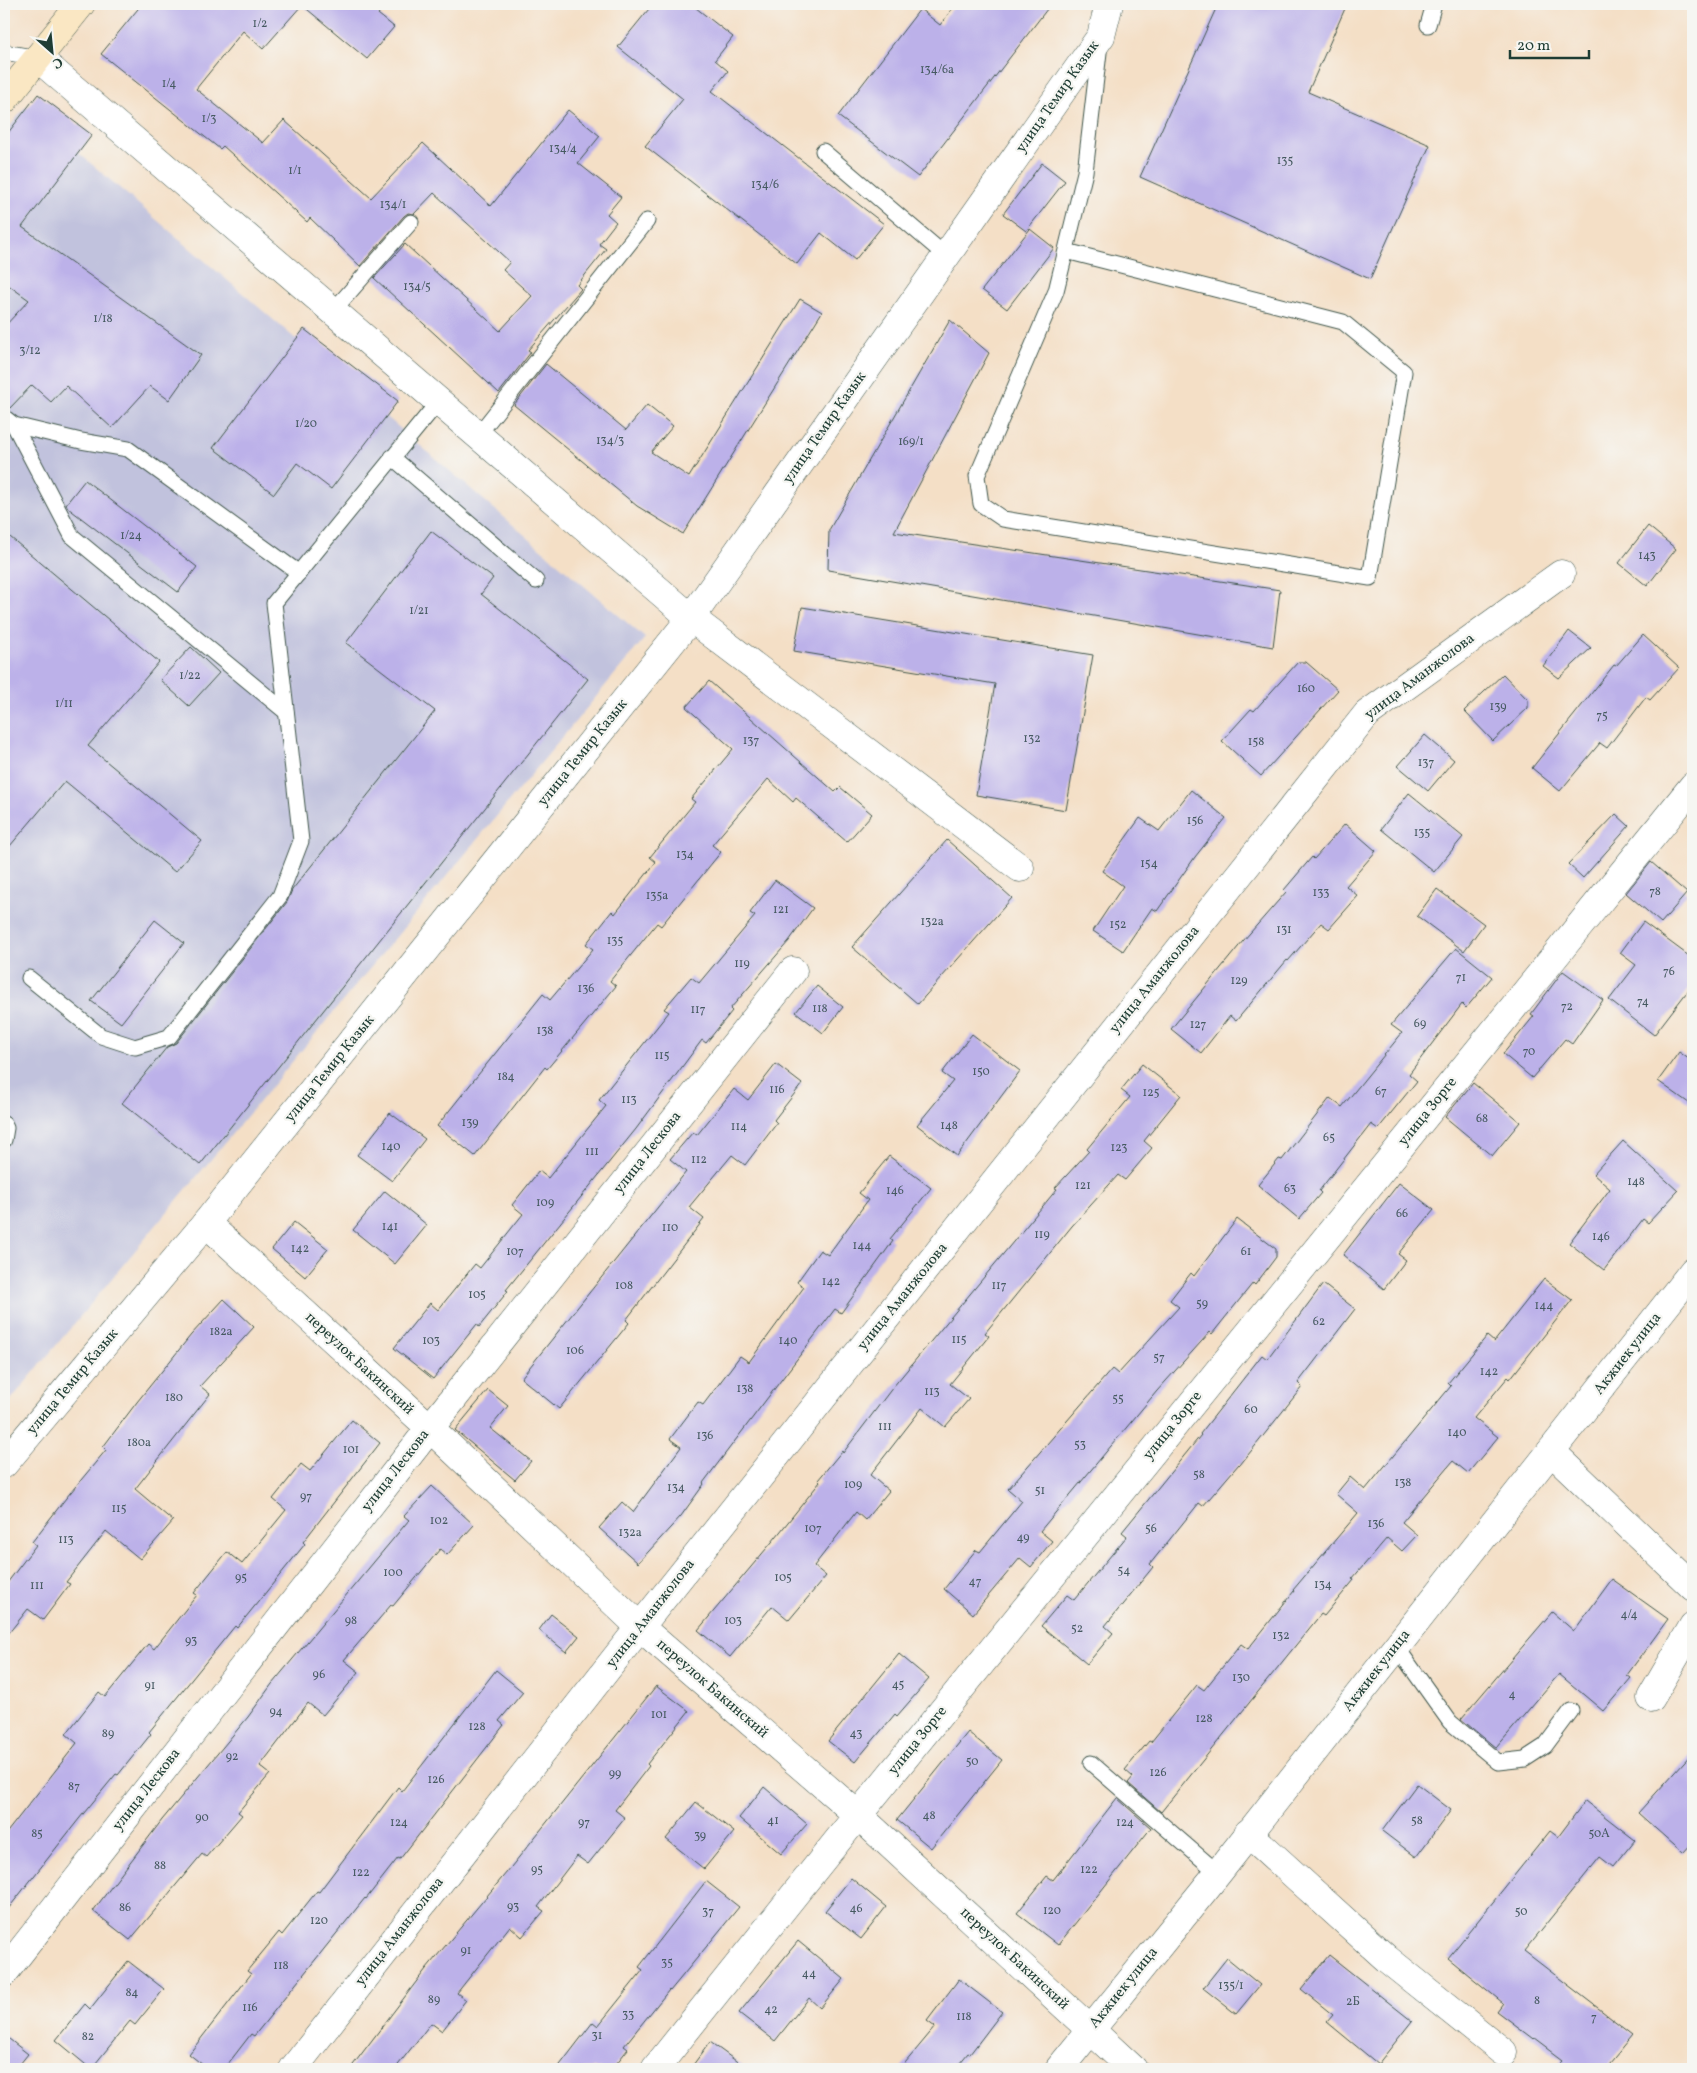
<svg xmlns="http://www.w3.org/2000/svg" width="1697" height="2073" font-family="Vollkorn,serif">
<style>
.industrial{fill:#c1c2dd}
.building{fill:#bcb1e9}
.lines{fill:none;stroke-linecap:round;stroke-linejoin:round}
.service-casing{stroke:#3f554a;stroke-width:17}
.minor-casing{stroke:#3f554a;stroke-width:29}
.secondary-casing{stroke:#3f554a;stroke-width:29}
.service{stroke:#fff;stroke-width:15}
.minor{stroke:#fff;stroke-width:28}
.secondary{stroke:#fae7c3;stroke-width:28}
.labels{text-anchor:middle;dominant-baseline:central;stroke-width:4.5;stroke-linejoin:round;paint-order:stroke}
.number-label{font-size:12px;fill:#465a61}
.street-label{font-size:15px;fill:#1f3d34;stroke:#f6f6f2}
</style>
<rect width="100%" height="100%" fill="#f6f6f2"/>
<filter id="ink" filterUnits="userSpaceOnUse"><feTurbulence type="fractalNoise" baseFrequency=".02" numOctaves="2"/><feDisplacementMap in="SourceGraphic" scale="10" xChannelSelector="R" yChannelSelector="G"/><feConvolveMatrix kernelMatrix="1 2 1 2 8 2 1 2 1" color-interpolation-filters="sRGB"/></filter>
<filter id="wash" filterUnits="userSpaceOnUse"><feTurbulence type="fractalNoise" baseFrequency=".0096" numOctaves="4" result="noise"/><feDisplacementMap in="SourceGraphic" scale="20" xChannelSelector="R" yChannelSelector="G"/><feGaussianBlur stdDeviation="1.12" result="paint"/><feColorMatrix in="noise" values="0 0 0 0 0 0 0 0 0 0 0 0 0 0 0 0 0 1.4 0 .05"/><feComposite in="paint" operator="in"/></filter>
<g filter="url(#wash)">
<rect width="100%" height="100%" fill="#f4dfc6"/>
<path class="industrial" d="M25 107 645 638 4 1408V134Z"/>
<g id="blocks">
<g class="building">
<path d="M142 4H387L378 14 394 27 367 59 302 5 263 49 243 31 196 89 263 143 284 120 371 198 423 143 491 206 568 110 600 136 578 163 621 197 607 214 616 222 599 244 606 249 577 285 581 289 528 350 531 352 499 393 374 278 405 244 500 331 532 296 503 270 510 262 434 193 414 214 408 213 404 216 360 266 310 218 307 222 223 146 220 149 101 54Z"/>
<path d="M653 4H691L733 37 715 60 728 71 712 91 884 224 855 260 821 233 797 264 645 146 683 99 618 47Z"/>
<path d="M956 4H1051L918 177 838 116 920 9 940 25Z"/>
<path d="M1218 4H1347L1308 92 1430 145 1370 279 1140 177Z"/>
<path d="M38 94 92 135 22 227 201 355 169 400 150 386 112 428 66 386 51 402 32 385 9 409 4 408V327L29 300 4 282V138Z"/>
<path d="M1042 163 1065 181 1026 231 1003 214Z"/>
<path d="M1030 229 1054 248 1007 309 982 290Z"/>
<path d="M800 299 822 312 683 534 637 506 514 405 546 364 626 430 647 405 673 426 651 452 689 477Z"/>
<path d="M950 320 989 353 894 532 1280 590 1273 647 828 570 829 530Z"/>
<path d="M304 329 398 401 331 489 297 463 274 494 213 448Z"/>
<path d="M85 480 197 567 178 592 68 508 66 504Z"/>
<path d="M1648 526 1676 549 1647 586 1619 563Z"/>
<path d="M431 531 493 578 481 594 588 679 200 1165 122 1103 167 1047 176 1043 287 902 292 890 435 711 346 643Z"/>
<path d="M4 532 159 662 88 746 202 841 175 872 65 781 4 853Z"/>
<path d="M802 607 1093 655 1066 810 976 795 995 684 794 651Z"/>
<path d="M1569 631 1591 648 1559 678 1543 666Z"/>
<path d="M1643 635 1679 668 1650 700 1646 697 1607 748 1600 743 1560 791 1532 768 1614 665 1616 666Z"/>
<path d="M191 647 219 673 189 706 160 680Z"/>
<path d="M1298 662H1306L1338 690 1261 776 1222 741 1251 709 1254 711Z"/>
<path d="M1503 674 1528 700V708L1493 741 1464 711Z"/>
<path d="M709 681 835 792 840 787 872 814 847 842 796 798 793 802 768 779 712 845 721 852 661 926 657 923 610 981 616 986 547 1069 545 1067 475 1156 437 1126 543 994 550 1000 593 949 586 944 612 911 615 914 656 862 650 857 695 802 691 799 733 749 686 707Z"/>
<path d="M1425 735 1454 760 1428 791 1398 766Z"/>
<path d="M1191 790 1226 818 1195 857 1157 911 1152 908 1123 951 1093 931 1123 886 1102 871 1140 818 1159 831Z"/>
<path d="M1409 793 1463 837 1434 872 1381 829Z"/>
<path d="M1616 814 1629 826 1583 878 1568 864Z"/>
<path d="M1345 824 1376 851 1346 886 1358 896 1329 929 1321 923 1288 961 1287 960 1236 1021 1230 1016 1201 1053 1171 1029 1243 941 1286 892 1284 890 1312 857 1314 859Z"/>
<path d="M947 840 1012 898 918 1004 852 947Z"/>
<path d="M1651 862 1687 893 1661 923 1626 893Z"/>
<path d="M775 880 813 908 789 941 730 1009 732 1011 706 1043 702 1040 636 1129 506 1290 508 1291 479 1327 477 1324 433 1379 394 1348 430 1303 438 1310 475 1264 480 1268 523 1214 512 1205 539 1171 548 1178 606 1106 599 1100 669 1012 664 1009 691 977 699 983 755 916 750 913Z"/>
<path d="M1437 889 1484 924 1464 951 1417 916Z"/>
<path d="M155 920 184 943 121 1023 91 1001Z"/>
<path d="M1643 922 1693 959V984L1654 1035 1609 1000 1636 965 1620 953Z"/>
<path d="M1456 948 1492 977 1466 1008 1462 1004 1409 1074 1417 1081 1378 1129 1371 1124 1319 1191 1321 1193 1299 1219 1258 1185 1279 1159 1282 1160 1330 1098 1342 1107 1402 1033 1391 1025Z"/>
<path d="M1563 971 1603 1000 1572 1044 1565 1039 1532 1078 1503 1054 1534 1016 1531 1014Z"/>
<path d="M817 986 843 1007 823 1033 796 1012Z"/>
<path d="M972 1034 1020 1071 957 1156 917 1125 953 1081 942 1073Z"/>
<path d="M1679 1052 1693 1062V1106L1658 1081Z"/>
<path d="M776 1064 802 1084 774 1120 777 1123 745 1165 732 1155 689 1207 704 1219 626 1320 629 1323 559 1409 521 1378 686 1172 670 1159 693 1132 697 1135 734 1089 748 1100Z"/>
<path d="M1142 1064 1181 1095 1144 1141 1152 1148 1125 1180 1118 1175 1072 1226 985 1333 989 1336 950 1384 969 1399 945 1427 922 1408 870 1475 889 1491 865 1520 856 1512 814 1566 826 1576 789 1620 772 1606 730 1657 698 1630 772 1542 820 1482 818 1480 842 1451 843 1453 893 1387 1057 1189 1055 1188 1089 1151 1087 1149 1130 1097 1121 1090Z"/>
<path d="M1473 1083 1520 1122 1492 1156 1445 1117Z"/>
<path d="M390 1113 425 1139 392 1181 357 1155Z"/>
<path d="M1623 1141 1678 1191 1648 1223 1643 1219 1604 1270 1569 1243 1610 1189 1593 1174Z"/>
<path d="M889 1156 931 1188 890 1239 893 1241 841 1313 835 1309 703 1483 704 1484 681 1516 638 1563 599 1528 622 1502 633 1512 681 1447 670 1439 698 1402 703 1405 740 1356 749 1362 804 1287 797 1282 820 1250 828 1255 868 1200 859 1193Z"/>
<path d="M1399 1183 1434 1210 1398 1254 1406 1260 1384 1289 1343 1255Z"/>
<path d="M385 1191 427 1225 395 1264 353 1230Z"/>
<path d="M1237 1219 1276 1249V1257L1255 1285 1253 1283 1212 1334 1210 1332 1157 1391 1040 1531 1052 1541 1031 1567 1020 1558 973 1614 944 1589 976 1550 980 1552 1022 1501 1008 1489 1112 1369 1118 1374 1179 1307 1170 1300 1191 1273 1194 1276Z"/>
<path d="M294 1222 328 1249 305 1277 272 1249Z"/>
<path d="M1544 1279 1572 1300 1510 1379 1508 1377 1474 1418 1498 1437 1468 1473 1453 1461 1402 1522 1417 1535 1402 1551 1387 1538 1352 1579 1354 1580 1324 1616 1321 1614 1161 1812 1128 1783 1133 1777 1125 1770 1149 1741 1151 1742 1197 1685 1204 1690 1241 1644 1248 1649 1294 1591 1293 1590 1358 1513 1336 1494 1350 1477 1365 1490 1451 1386 1448 1383 1487 1336 1494 1342Z"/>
<path d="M1323 1284 1355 1309 1298 1383 1302 1387 1240 1465 1239 1464 1203 1506 1199 1503 1150 1564 1153 1567 1105 1626 1113 1633 1087 1664 1041 1626 1067 1595 1074 1600 1127 1536 1122 1532 1201 1435 1200 1434 1262 1355 1267 1359Z"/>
<path d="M224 1299 254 1327 200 1386 210 1394 135 1489 173 1521 140 1559 106 1531 66 1582 70 1584 43 1620 28 1609 4 1639V1587L36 1545 32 1542 66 1498 106 1450 103 1447 137 1402 191 1335Z"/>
<path d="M488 1390 508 1406 490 1428 531 1461 515 1480 455 1430Z"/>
<path d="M352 1420 380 1443 303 1542 305 1544 237 1628 235 1626 149 1732 151 1734 118 1775 116 1774 79 1819 4 1914V1836L77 1743 66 1734 99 1692 105 1697 148 1644 154 1649 197 1595 194 1593 227 1552 242 1564 286 1510 273 1499 301 1464 310 1471Z"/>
<path d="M432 1486 474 1525 447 1555 440 1549 393 1606 391 1605 344 1660 359 1672 323 1715 308 1703 260 1766 270 1774 238 1812 242 1815 206 1857 202 1854 130 1940 93 1911 162 1820 248 1717 272 1684 409 1520 404 1516Z"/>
<path d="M1612 1579 1668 1619 1627 1675 1631 1678 1603 1711 1559 1674 1496 1748 1461 1719 1552 1612 1574 1631Z"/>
<path d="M551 1614 579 1636 566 1652 539 1630Z"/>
<path d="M899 1654 929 1679 897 1716 895 1714 855 1762 828 1741Z"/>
<path d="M496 1670 523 1692 499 1721 504 1725 400 1859 398 1858 366 1899 365 1898 254 2036 251 2034 224 2069H208L189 2054 251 1974 247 1971 279 1932 282 1935 317 1891 319 1892 398 1787 402 1791Z"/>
<path d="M656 1686 689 1711 647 1764 649 1766 615 1810 625 1818 588 1864 577 1856 538 1907 544 1911 522 1937 510 1926 457 1993 466 2000 442 2031 431 2023 395 2069H350L426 1969 507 1872Z"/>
<path d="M968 1732 1002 1760 931 1848 897 1820Z"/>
<path d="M1693 1752V1842L1683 1853 1638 1813Z"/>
<path d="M1417 1784 1451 1810 1416 1857 1382 1831Z"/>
<path d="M764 1787 807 1824 781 1854 739 1818Z"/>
<path d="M1117 1798 1151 1828 1058 1945 1017 1913 1047 1876 1053 1880Z"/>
<path d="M1585 1801 1635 1840 1613 1867 1600 1857 1524 1951 1633 2035 1605 2069H1554L1562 2060 1497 2011 1503 2003 1448 1958 1550 1831 1558 1837Z"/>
<path d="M696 1802 734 1832 704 1869 666 1839Z"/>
<path d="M851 1878 886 1907 861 1939 825 1911Z"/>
<path d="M706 1881 739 1907 670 1991 669 1990 624 2046 628 2049 612 2069H557L593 2022 598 2026 643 1970 639 1967Z"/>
<path d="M798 1941 844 1979 820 2008 809 1998 775 2041 739 2013Z"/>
<path d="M1329 1955 1412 2021 1378 2064 1327 2022 1333 2015 1301 1989Z"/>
<path d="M1227 1958 1260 1985 1236 2014 1203 1988Z"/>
<path d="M128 1961 164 1989 135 2025 130 2021 91 2069 56 2040 85 2004 90 2009Z"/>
<path d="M959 1979 1002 2012 970 2054 968 2053 955 2069H900L935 2027 927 2021Z"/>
<path d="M4 2035 28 2054 16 2069H4Z"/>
<path d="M710 2042 747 2069H690Z"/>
</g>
</g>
</g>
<g filter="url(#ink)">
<use href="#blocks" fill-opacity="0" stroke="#3f554a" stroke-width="1"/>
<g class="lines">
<g class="service-casing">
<g id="service">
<path d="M1428 25 1434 4"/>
<path d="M4 52 38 58"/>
<path d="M823 151 946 256"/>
<path d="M1066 251 1343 322 1404 372 1370 578 1003 519 981 504 977 476 1056 291 1085 172 1100 44"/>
<path d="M333 311 411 222"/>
<path d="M4 417 14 425 81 441 128 449 299 573"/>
<path d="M14 425 72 536 286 712"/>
<path d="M478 435 647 221"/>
<path d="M392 457 536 581"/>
<path d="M29 978 101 1036 135 1047 169 1037 280 896 301 841 274 603 439 401"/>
<path d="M4 1124 6 1128 4 1140"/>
<path d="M1396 1646 1450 1722 1498 1762 1525 1759 1545 1746 1571 1711"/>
<path d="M1091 1763 1218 1873"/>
</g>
</g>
<g class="minor-casing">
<g id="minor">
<path d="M38 58 691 618 1020 868"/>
<path d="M206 1223 430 1428 640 1627 858 1815 1133 2069"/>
<path d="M1551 1451 1693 1587"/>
<path d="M4 1464 206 1223 691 618 1101 36 1109 4"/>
<path d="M1651 1698 1693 1626"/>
<path d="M1248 1833 1387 1959 1503 2052"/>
<path d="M4 1973 430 1428 793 971"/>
<path d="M293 2069 640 1627 1367 714 1561 574"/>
<path d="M655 2069 858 1815 1693 786"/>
<path d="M1059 2069 1218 1873 1693 1271"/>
</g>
</g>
<g class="secondary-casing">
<path id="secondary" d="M4 100 81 4"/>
</g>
<use href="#service" class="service"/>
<use href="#minor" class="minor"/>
<use href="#secondary" class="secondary"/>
</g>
</g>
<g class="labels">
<g class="number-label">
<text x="260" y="24">1/2</text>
<text x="937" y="70">134/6а</text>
<text x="169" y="84">1/4</text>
<text x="209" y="119">1/3</text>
<text x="563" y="149">134/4</text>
<text x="1285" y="161">135</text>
<text x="295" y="171">1/1</text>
<text x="765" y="185">134/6</text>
<text x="393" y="205">134/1</text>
<text x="417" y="287">134/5</text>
<text x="103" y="319">1/18</text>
<text x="30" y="351">3/12</text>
<text x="306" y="424">1/20</text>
<text x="610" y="441">134/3</text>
<text x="911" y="442">169/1</text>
<text x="131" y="536">1/24</text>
<text x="1647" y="556">143</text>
<text x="419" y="611">1/21</text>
<text x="190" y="676">1/22</text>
<text x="1306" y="689">160</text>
<text x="64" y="704">1/11</text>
<text x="1498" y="707">139</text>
<text x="1602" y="716">75</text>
<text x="1032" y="739">132</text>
<text x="751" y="741">137</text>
<text x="1256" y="742">158</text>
<text x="1426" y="763">137</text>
<text x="1195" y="821">156</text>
<text x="1422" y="833">135</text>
<text x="685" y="855">134</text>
<text x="1149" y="864">154</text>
<text x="1655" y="892">78</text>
<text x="1321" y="893">133</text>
<text x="657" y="896">135а</text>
<text x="781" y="910">121</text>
<text x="932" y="922">132а</text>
<text x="1118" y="925">152</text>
<text x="1284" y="930">131</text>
<text x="615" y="941">135</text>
<text x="742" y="964">119</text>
<text x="1669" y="972">76</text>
<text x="1461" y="978">71</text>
<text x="1239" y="981">129</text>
<text x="586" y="989">136</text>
<text x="1643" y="1002">74</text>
<text x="1567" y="1007">72</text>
<text x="820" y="1009">118</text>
<text x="698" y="1010">117</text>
<text x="1420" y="1024">69</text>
<text x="1198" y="1025">127</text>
<text x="545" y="1031">138</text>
<text x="1529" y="1052">70</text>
<text x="662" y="1056">115</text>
<text x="981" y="1072">150</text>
<text x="506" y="1077">184</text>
<text x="777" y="1090">116</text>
<text x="1381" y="1092">67</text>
<text x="1151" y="1093">125</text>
<text x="629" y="1100">113</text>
<text x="1482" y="1119">68</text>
<text x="470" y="1123">139</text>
<text x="949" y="1126">148</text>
<text x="739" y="1127">114</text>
<text x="1329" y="1138">65</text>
<text x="391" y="1147">140</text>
<text x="1119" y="1148">123</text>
<text x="592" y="1152">111</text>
<text x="699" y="1160">112</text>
<text x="1636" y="1182">148</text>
<text x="1083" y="1186">121</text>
<text x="1290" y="1189">63</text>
<text x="895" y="1191">146</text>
<text x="545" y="1203">109</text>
<text x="1402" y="1214">66</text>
<text x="390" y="1227">141</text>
<text x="670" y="1228">110</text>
<text x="1042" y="1235">119</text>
<text x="1601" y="1237">146</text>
<text x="862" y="1246">144</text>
<text x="300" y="1249">142</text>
<text x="515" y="1252">107</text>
<text x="1246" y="1252">61</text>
<text x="831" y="1282">142</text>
<text x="624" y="1286">108</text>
<text x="999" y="1286">117</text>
<text x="477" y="1295">105</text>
<text x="1202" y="1304">59</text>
<text x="1544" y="1306">144</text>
<text x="1319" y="1322">62</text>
<text x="221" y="1332">182а</text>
<text x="959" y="1340">115</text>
<text x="431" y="1341">103</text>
<text x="788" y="1341">140</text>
<text x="575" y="1351">106</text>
<text x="1159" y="1358">57</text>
<text x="1489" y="1372">142</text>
<text x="745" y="1389">138</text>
<text x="932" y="1392">113</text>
<text x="174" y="1398">180</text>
<text x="1118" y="1399">55</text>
<text x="1251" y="1410">60</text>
<text x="885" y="1427">111</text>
<text x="1457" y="1433">140</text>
<text x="705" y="1436">136</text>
<text x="139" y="1443">180а</text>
<text x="1080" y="1445">53</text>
<text x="351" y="1450">101</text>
<text x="1199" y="1475">58</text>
<text x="1403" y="1483">138</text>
<text x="853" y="1485">109</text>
<text x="676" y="1488">134</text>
<text x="1040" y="1491">51</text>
<text x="306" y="1497">97</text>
<text x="119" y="1509">115</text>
<text x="439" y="1521">102</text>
<text x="1376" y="1524">136</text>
<text x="813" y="1529">107</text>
<text x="1151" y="1529">56</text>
<text x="630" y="1533">132а</text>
<text x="1023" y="1538">49</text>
<text x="66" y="1540">113</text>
<text x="1124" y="1571">54</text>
<text x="393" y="1573">100</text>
<text x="241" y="1578">95</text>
<text x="783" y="1578">105</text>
<text x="975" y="1582">47</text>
<text x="1323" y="1585">134</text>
<text x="37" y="1586">111</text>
<text x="1629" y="1615">4/4</text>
<text x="351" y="1621">98</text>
<text x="733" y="1621">103</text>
<text x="1077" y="1629">52</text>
<text x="1281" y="1636">132</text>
<text x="191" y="1641">93</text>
<text x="319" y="1675">96</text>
<text x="1241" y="1678">130</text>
<text x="898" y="1685">45</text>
<text x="150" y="1686">91</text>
<text x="1512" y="1695">4</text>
<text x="276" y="1712">94</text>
<text x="659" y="1715">101</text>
<text x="1204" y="1719">128</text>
<text x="477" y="1727">128</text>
<text x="108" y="1734">89</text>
<text x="856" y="1734">43</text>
<text x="232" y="1757">92</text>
<text x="972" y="1762">50</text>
<text x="1158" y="1773">126</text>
<text x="615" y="1774">99</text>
<text x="436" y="1780">126</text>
<text x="74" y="1787">87</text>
<text x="929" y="1816">48</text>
<text x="202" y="1818">90</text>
<text x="773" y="1821">41</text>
<text x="1417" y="1821">58</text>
<text x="399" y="1823">124</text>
<text x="584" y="1823">97</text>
<text x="1125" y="1823">124</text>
<text x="37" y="1834">85</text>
<text x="1599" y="1834">50А</text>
<text x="700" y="1836">39</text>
<text x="160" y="1866">88</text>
<text x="537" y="1870">95</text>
<text x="1089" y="1870">122</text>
<text x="361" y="1873">122</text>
<text x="513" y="1907">93</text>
<text x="125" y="1908">86</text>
<text x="856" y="1909">46</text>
<text x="1052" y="1911">120</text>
<text x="708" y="1912">37</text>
<text x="1521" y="1912">50</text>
<text x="319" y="1921">120</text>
<text x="466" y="1951">91</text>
<text x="667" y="1963">35</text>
<text x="281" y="1966">118</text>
<text x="809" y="1974">44</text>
<text x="1231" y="1986">135/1</text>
<text x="132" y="1993">84</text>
<text x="434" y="2000">89</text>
<text x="1537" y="2001">8</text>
<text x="1353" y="2002">2Б</text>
<text x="250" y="2008">116</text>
<text x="771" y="2010">42</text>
<text x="628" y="2015">33</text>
<text x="964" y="2017">118</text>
<text x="1594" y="2018">7</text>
<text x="597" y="2036">31</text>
<text x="88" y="2037">82</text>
</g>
<g class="street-label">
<text transform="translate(1058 97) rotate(-55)">улица Темир Казык</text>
<text transform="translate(825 428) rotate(-55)">улица Темир Казык</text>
<text transform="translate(1420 677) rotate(-37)">улица Аманжолова</text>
<text transform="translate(583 753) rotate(-51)">улица Темир Казык</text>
<text transform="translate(1155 980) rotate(-51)">улица Аманжолова</text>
<text transform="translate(330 1069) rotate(-51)">улица Темир Казык</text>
<text transform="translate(1428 1112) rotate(-51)">улица Зорге</text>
<text transform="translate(648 1153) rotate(-52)">улица Лескова</text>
<text transform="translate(903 1297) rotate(-51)">улица Аманжолова</text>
<text transform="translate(1628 1354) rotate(-52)">Акжиек улица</text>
<text transform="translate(359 1364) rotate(43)">переулок Бакинский</text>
<text transform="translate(73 1382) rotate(-50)">улица Темир Казык</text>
<text transform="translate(1173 1426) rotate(-51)">улица Зорге</text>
<text transform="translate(396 1471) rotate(-52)">улица Лескова</text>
<text transform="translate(651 1614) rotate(-52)">улица Аманжолова</text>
<text transform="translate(1377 1671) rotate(-52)">Акжиек улица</text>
<text transform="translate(712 1689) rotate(41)">переулок Бакинский</text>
<text transform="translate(918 1741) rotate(-51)">улица Зорге</text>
<text transform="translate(147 1790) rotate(-52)">улица Лескова</text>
<text transform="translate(400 1932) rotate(-52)">улица Аманжолова</text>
<text transform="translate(1014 1959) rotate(43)">переулок Бакинский</text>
<text transform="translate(1124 1988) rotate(-51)">Акжиек улица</text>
</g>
</g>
<rect width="1697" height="2073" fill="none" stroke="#f6f6f2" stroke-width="20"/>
<g transform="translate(52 52) rotate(153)" stroke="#f6f6f2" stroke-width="4" paint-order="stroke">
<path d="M0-4L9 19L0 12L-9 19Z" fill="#1f3d34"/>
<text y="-8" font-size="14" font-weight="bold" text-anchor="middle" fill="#1f3d34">С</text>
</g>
<path d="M1510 50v8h79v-8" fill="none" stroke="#1f3d34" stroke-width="2.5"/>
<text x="1517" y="50" font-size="15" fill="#1f3d34" stroke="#f6f6f2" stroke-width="4" paint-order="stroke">20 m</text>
</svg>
